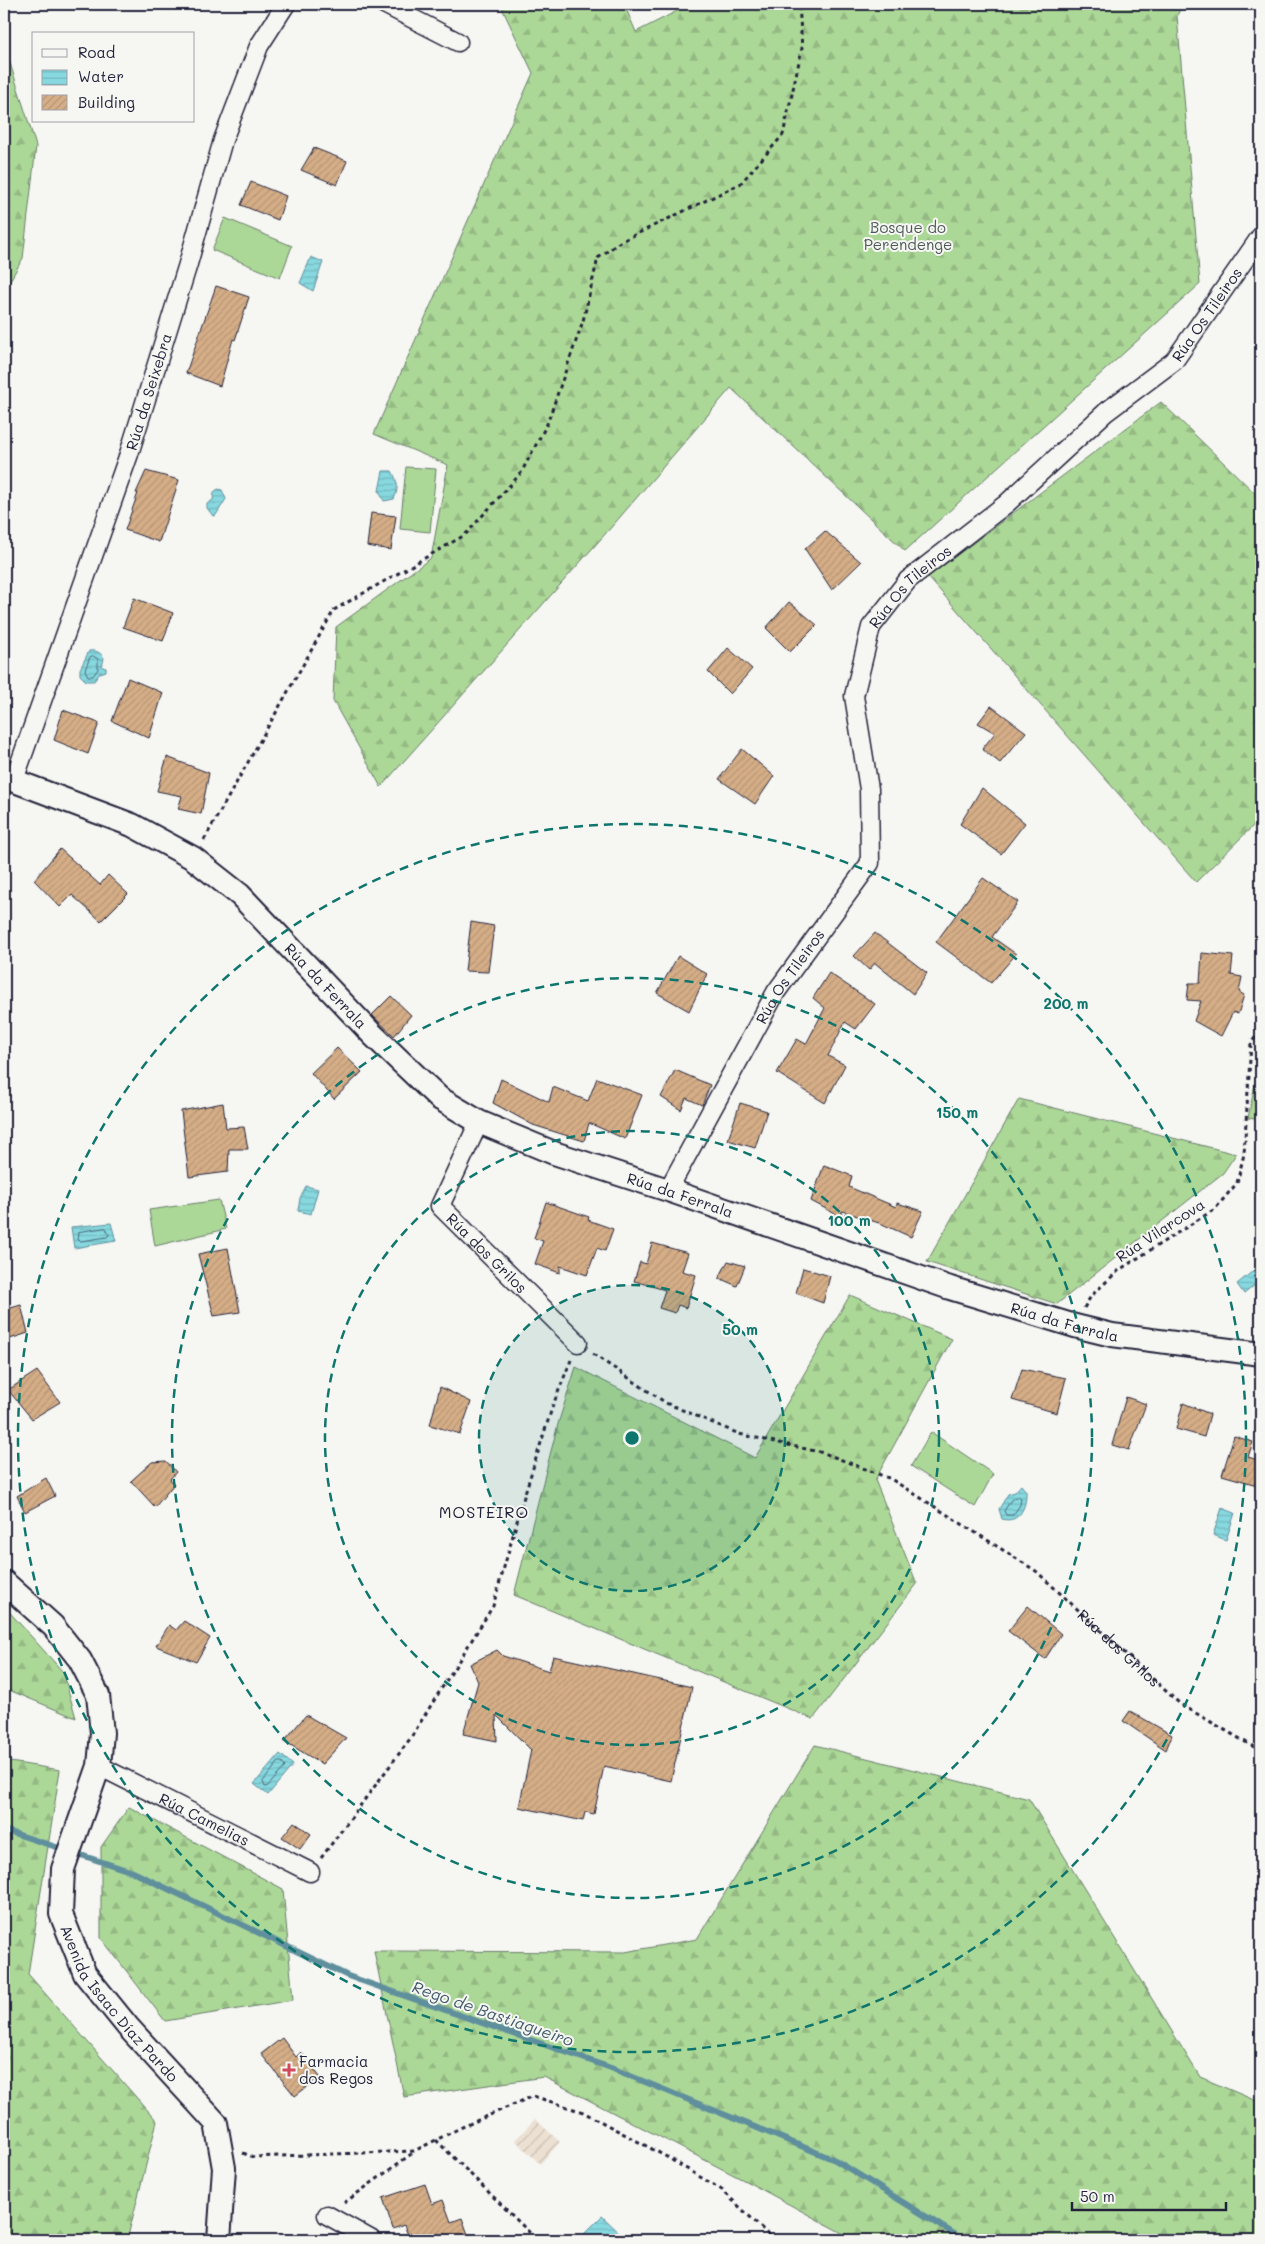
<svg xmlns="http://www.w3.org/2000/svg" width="1265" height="2244" font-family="Mali,sans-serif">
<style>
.industrial{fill:url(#industrial-furrows)}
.forest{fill:url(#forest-firs);stroke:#677d69}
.pitch{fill:#acd897;stroke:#677d69}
.water{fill:url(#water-rules);stroke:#5f8f9d}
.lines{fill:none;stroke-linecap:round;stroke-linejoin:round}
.shore{stroke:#4a6b7d;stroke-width:1}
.stream{stroke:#5f8f9d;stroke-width:6}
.building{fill:url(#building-hatch);stroke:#22223b}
.minor-casing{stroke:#22223b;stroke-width:21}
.tertiary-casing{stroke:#22223b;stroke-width:26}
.path{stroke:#22223b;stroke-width:3;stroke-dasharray:4 4;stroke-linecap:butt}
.minor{stroke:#f6f6f2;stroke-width:18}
.tertiary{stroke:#f6f6f2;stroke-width:22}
.ring{fill:none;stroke:#0f766e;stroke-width:2.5;stroke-dasharray:9 6}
.poi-dot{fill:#d1495b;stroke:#f6f6f2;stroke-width:2}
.labels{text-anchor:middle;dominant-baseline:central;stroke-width:4;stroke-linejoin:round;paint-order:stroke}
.park-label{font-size:15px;fill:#4b5957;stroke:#f6f6f2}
.street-label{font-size:15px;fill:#22223b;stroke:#f6f6f2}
.poi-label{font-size:15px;fill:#22223b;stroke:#f6f6f2;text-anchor:start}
.neighbourhood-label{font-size:16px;letter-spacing:1px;fill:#22223b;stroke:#f6f6f2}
.water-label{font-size:16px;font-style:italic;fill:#40596c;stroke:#f6f6f2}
.centre{fill:#0f766e;stroke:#f6f6f2;stroke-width:2.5}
.ring-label{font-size:15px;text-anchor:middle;font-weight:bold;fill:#0f766e;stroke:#f6f6f2;stroke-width:4;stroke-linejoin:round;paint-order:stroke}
</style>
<defs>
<pattern id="industrial-furrows" width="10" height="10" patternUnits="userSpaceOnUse" patternTransform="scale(1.25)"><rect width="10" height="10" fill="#ece0d2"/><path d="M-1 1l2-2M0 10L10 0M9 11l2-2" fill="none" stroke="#cac0b5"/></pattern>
<pattern id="forest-firs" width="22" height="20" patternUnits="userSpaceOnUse" patternTransform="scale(1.25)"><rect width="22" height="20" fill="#acd897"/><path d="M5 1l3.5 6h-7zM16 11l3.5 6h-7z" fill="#94b983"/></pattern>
<pattern id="water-rules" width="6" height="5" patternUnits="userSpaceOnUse" patternTransform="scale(1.25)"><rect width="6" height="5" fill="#87d8df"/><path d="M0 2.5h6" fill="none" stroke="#74b9c0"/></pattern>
<pattern id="building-hatch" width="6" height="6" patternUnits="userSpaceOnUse" patternTransform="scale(1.25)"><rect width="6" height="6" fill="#d5ae87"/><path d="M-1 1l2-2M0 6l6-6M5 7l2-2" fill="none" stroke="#b79575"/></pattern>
</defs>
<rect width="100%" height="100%" fill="#f6f6f2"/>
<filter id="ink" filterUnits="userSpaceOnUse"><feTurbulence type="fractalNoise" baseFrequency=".02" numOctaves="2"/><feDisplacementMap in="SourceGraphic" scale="10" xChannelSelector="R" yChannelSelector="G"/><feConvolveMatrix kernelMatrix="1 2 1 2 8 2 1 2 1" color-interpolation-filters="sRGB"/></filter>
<g filter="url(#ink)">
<path class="industrial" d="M535 2119 560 2142 540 2164 515 2140Z"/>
<g class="forest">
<path d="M500 4H624L636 32 691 4H1182L1177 16 1200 284 905 551 731 388 614 524 381 787 333 701 336 627 431 558 448 465 374 434 533 73Z"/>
<path d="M4 44 36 146 23 258 4 291Z"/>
<path d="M1161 402 1261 499V818L1196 882 928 577Z"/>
<path d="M1261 1055V1120L1248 1118Z"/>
<path d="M1019 1099 1236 1154 1223 1173 1057 1304 927 1262Z"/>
<path d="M850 1295 952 1339 875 1480 917 1584 813 1719 514 1595 558 1424 576 1367 755 1458Z"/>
<path d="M4 1606 63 1672 76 1718 4 1688Z"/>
<path d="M815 1745 1029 1799 1200 2077 1261 2103V2240H855L759 2188 544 2077 404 2097 374 1951 625 1952 697 1939Z"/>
<path d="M4 1761 60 1770 28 1974 157 2121 127 2240H4Z"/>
<path d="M129 1807 283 1889 293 2000 165 2021 101 1938V1847Z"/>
</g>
<g class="pitch">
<path d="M225 218 292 246 280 278 212 250Z"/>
<path d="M406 467 436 469 430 532 400 529Z"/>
<path d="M219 1200 226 1229 155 1246 149 1210Z"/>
<path d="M931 1432 993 1474 975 1507 911 1466Z"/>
</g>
<g class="water">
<path d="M311 257 323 262 313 291 300 283Z"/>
<path d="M383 471H392C398 482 399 488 394 499L384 501 379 491Z"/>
<path d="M218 489 222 490 226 499 216 515 213 516 207 508V504L213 500 214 492Z"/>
<path d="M89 651C96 650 100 652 104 658L102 667 106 668V671L100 673 94 681H86L80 675V669Z"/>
<path d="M306 1186 318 1189 311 1214 298 1211 300 1198Z"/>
<path d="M111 1223 116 1241 74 1248 71 1227Z"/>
<path d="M1258 1267 1261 1271V1280L1244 1294 1237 1284Z"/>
<path d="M1021 1485 1026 1491C1027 1507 1019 1524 1002 1519L999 1509 1008 1494 1015 1492Z"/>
<path d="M1222 1508 1235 1513 1226 1540 1213 1535Z"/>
<path d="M280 1754 293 1765 268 1795 254 1784Z"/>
<path d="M602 2216 627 2240H589L584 2234Z"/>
</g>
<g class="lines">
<g class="shore">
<path d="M93 656 98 659V669L93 676H88L85 670 90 657Z"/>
<path d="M106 1228 109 1235 107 1237 81 1241 78 1240 79 1232Z"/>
<path d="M1018 1496 1021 1498 1020 1505 1013 1515H1006L1004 1511 1011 1500Z"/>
<path d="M279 1762H282L285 1767 268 1786 265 1787 263 1782Z"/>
</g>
<path class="stream" d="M4 1830 133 1872 348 1976 611 2068 835 2160 964 2240"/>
</g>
<g class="building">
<path d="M314 148 347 161 337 185 301 170Z"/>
<path d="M251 182 286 196 278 220 241 205Z"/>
<path d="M216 286 249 297 235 340 233 339 220 386 186 373Z"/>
<path d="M146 471 179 480 159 542 125 530 138 493H136Z"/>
<path d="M371 513 396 516 391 550 367 546Z"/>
<path d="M825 531 861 562 832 590 805 549Z"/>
<path d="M134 598 173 613 163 641 123 627Z"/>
<path d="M789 602 817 625 790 652 766 628Z"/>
<path d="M728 648 752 669 730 694 708 672Z"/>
<path d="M128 678 163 693 149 738 112 721Z"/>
<path d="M991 706 1026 732 1000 763 982 749 995 733 978 723Z"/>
<path d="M63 710 99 723 88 754 54 740Z"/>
<path d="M742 749 774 776 755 804 719 779Z"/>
<path d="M167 757 209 773 201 814 178 809 182 796 157 791Z"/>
<path d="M982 788 1025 823 1001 854 960 824Z"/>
<path d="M60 849 100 885 108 875 128 894 101 921 72 895 60 907 34 880Z"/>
<path d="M983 878 1018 902 992 937 1016 954 991 983 936 942Z"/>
<path d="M471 922 494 926 488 972 465 971Z"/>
<path d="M875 933 927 973 913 994 875 963 869 970 854 956Z"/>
<path d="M1202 953 1233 956 1231 975 1242 977 1239 992 1244 995 1238 1014 1233 1012 1221 1036 1194 1021 1201 1001 1187 1000 1189 983H1200Z"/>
<path d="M678 956 707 974 689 1011 657 993Z"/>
<path d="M829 973 875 1004 856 1029 845 1022 828 1056 845 1065 825 1103 777 1073 797 1039 806 1044 825 1008 813 998Z"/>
<path d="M391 996 411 1015 394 1036 372 1015Z"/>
<path d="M337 1048 362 1072 334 1099 311 1073Z"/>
<path d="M675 1070 710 1085 702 1105 686 1098 681 1110 661 1097Z"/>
<path d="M597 1078 642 1095 625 1139 589 1123 584 1141 533 1125 493 1103 501 1079 549 1102 553 1087 588 1101Z"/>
<path d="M223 1103 226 1128 244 1127 248 1149H229L228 1172 189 1177 181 1111Z"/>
<path d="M740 1103 767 1111 755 1148 728 1140Z"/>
<path d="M824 1165 852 1176 849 1187 896 1207 897 1203 923 1211 911 1237 882 1224 842 1211 841 1217 811 1201Z"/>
<path d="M546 1202 589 1217 588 1220 613 1229 605 1251 597 1248 587 1275 560 1266V1273L535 1264 543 1241 534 1238Z"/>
<path d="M652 1243 688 1253 682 1271 696 1275 686 1308 678 1305 675 1313 659 1308 665 1290 634 1281 640 1262 646 1264Z"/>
<path d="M228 1248 240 1312 214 1316 198 1254Z"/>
<path d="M728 1261 745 1266 737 1286 719 1278Z"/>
<path d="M803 1268 830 1276 823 1303 796 1293Z"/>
<path d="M21 1305 28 1333 4 1341V1310Z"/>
<path d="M1022 1369 1066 1378 1057 1413 1012 1400Z"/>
<path d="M37 1371 60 1402 32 1419 8 1390Z"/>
<path d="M440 1387 471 1402 460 1434 430 1425Z"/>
<path d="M1126 1397 1146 1404 1129 1450 1112 1445Z"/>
<path d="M1183 1403 1210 1414 1204 1437 1176 1429Z"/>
<path d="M1234 1436 1253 1442 1248 1457 1261 1461V1470L1257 1485 1222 1475Z"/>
<path d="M166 1461 176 1472 170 1479 174 1484 155 1507 131 1481 152 1462Z"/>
<path d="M46 1478 55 1496 25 1512 17 1496Z"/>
<path d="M1028 1606 1061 1634 1045 1659 1008 1631Z"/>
<path d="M184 1621 210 1638 196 1662 156 1646 169 1625 176 1630Z"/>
<path d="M497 1650 503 1656 549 1671 553 1656 692 1687 671 1781 604 1766 594 1814 585 1812 583 1821 519 1807 531 1750 496 1715 497 1741 463 1734 478 1682 470 1664Z"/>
<path d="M1130 1711 1172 1735 1166 1750 1123 1721Z"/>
<path d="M306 1715 346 1738 322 1764 284 1741Z"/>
<path d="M294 1822 311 1834 300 1849 282 1837Z"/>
<path d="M282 2038 296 2057 301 2052 320 2077 295 2096 261 2054Z"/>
<path d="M425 2184 432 2204 443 2200 451 2222 462 2218 470 2240H410L404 2225 393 2229 383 2198Z"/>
</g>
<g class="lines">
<g class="minor-casing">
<g id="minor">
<path d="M384 4 458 42"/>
<path id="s2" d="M14 780 129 454 188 264 223 140 259 46 286 4"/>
<path id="s3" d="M479 1122 440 1206 578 1343"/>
<path id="s4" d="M668 1190 776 992 870 863 869 789 854 696 871 627 908 580 1006 504 1106 412 1174 361 1261 236"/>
<path id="s5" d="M99 1766 310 1872"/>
<path d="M327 2215 372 2240"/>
</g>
</g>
<g class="tertiary-casing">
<g id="tertiary">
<path id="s6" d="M4 777 132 825 193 858 240 895 373 1035 439 1098 479 1122 554 1153 668 1190 950 1288 1075 1326 1112 1335 1261 1354"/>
<path id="s7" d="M4 1582 53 1626 80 1660 98 1695 102 1733 99 1766 63 1869 61 1914 85 1974 128 2027 216 2123 224 2168 219 2240"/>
</g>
</g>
<g class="path">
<path d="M204 840 334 610 465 535 521 473 547 424 583 321 598 258 620 242 740 184 783 135 802 48 799 4"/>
<path d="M1084 1308 1091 1296 1119 1270 1215 1209 1237 1183 1244 1154 1251 1043 1261 1030"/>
<path id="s1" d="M593 1354 666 1403 739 1434 824 1453 891 1479 1036 1571 1180 1704 1261 1751"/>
<path d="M321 1858 410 1739 493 1606 525 1493 553 1405 571 1360"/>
<path d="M436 2140 537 2240"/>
<path d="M243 2153 253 2157 414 2151 460 2128 533 2096 583 2112 665 2156 722 2190 774 2240"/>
<path d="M344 2203 414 2152"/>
</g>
<use href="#minor" class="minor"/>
<use href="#tertiary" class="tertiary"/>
</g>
</g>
<circle cx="632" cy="1438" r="153" fill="#0f766e" fill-opacity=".12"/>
<g class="ring">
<circle cx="632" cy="1438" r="153"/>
<circle cx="632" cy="1438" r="307"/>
<circle cx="632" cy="1438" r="460"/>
<circle cx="632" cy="1438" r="614"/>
</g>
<path class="poi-dot" d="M286.5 2062.5h5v5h5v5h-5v5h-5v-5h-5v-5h5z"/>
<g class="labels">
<g class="park-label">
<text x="908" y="227">Bosque do<tspan x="908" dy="17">Perendenge</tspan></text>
</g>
<g class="street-label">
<text stroke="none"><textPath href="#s4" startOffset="1086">Rúa Os Tileiros</textPath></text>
<text stroke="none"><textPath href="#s2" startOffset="411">Rúa da Seixebra</textPath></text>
<text stroke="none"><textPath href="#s4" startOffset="681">Rúa Os Tileiros</textPath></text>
<text stroke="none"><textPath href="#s4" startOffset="246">Rúa Os Tileiros</textPath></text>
<text stroke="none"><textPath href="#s6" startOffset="391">Rúa da Ferrala</textPath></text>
<text stroke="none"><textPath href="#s6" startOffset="811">Rúa da Ferrala</textPath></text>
<text transform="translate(1160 1230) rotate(-33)">Rúa Vilarcova</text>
<text stroke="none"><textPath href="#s3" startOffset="159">Rúa dos Grilos</textPath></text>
<text stroke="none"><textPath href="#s6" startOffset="1216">Rúa da Ferrala</textPath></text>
<text stroke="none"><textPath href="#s1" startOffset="611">Rúa dos Grilos</textPath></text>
<text stroke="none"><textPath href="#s5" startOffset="118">Rúa Camelias</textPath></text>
<text stroke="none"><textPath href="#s7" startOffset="482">Avenida Isaac Díaz Pardo</textPath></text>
</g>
<g class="poi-label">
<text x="299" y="2061">Farmacia<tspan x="299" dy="17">dos Regos</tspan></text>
</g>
<g class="neighbourhood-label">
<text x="484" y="1511">MOSTEIRO</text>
</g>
<g class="water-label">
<text transform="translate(493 2013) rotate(19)">Rego de Bastiagueiro</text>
</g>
</g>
<circle cx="632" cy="1438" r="8" class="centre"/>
<g class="ring-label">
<text x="1066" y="1009">200 m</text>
<text x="957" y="1118">150 m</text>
<text x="849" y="1226">100 m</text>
<text x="740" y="1335">50 m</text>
</g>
<rect width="1265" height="2244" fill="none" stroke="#f6f6f2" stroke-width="20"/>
<rect x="10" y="10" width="1245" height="2224" fill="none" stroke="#22223b" stroke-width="2" filter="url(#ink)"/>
<rect x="32" y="32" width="162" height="90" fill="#f6f6f2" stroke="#a1a1a9"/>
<rect x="42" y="49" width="25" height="8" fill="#f6f6f2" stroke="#a1a1a9"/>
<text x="78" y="58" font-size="15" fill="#22223b">Road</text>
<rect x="42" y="70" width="25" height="15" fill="url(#water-rules)" stroke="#a1a1a9"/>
<text x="78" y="82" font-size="15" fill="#22223b">Water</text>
<rect x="42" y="95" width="25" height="15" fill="url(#building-hatch)" stroke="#a1a1a9"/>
<text x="78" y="108" font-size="15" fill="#22223b">Building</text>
<path d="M1072 2202v8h154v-8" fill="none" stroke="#22223b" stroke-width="2.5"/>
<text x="1080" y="2202" font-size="15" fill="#22223b" stroke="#f6f6f2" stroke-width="4" paint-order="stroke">50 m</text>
</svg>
